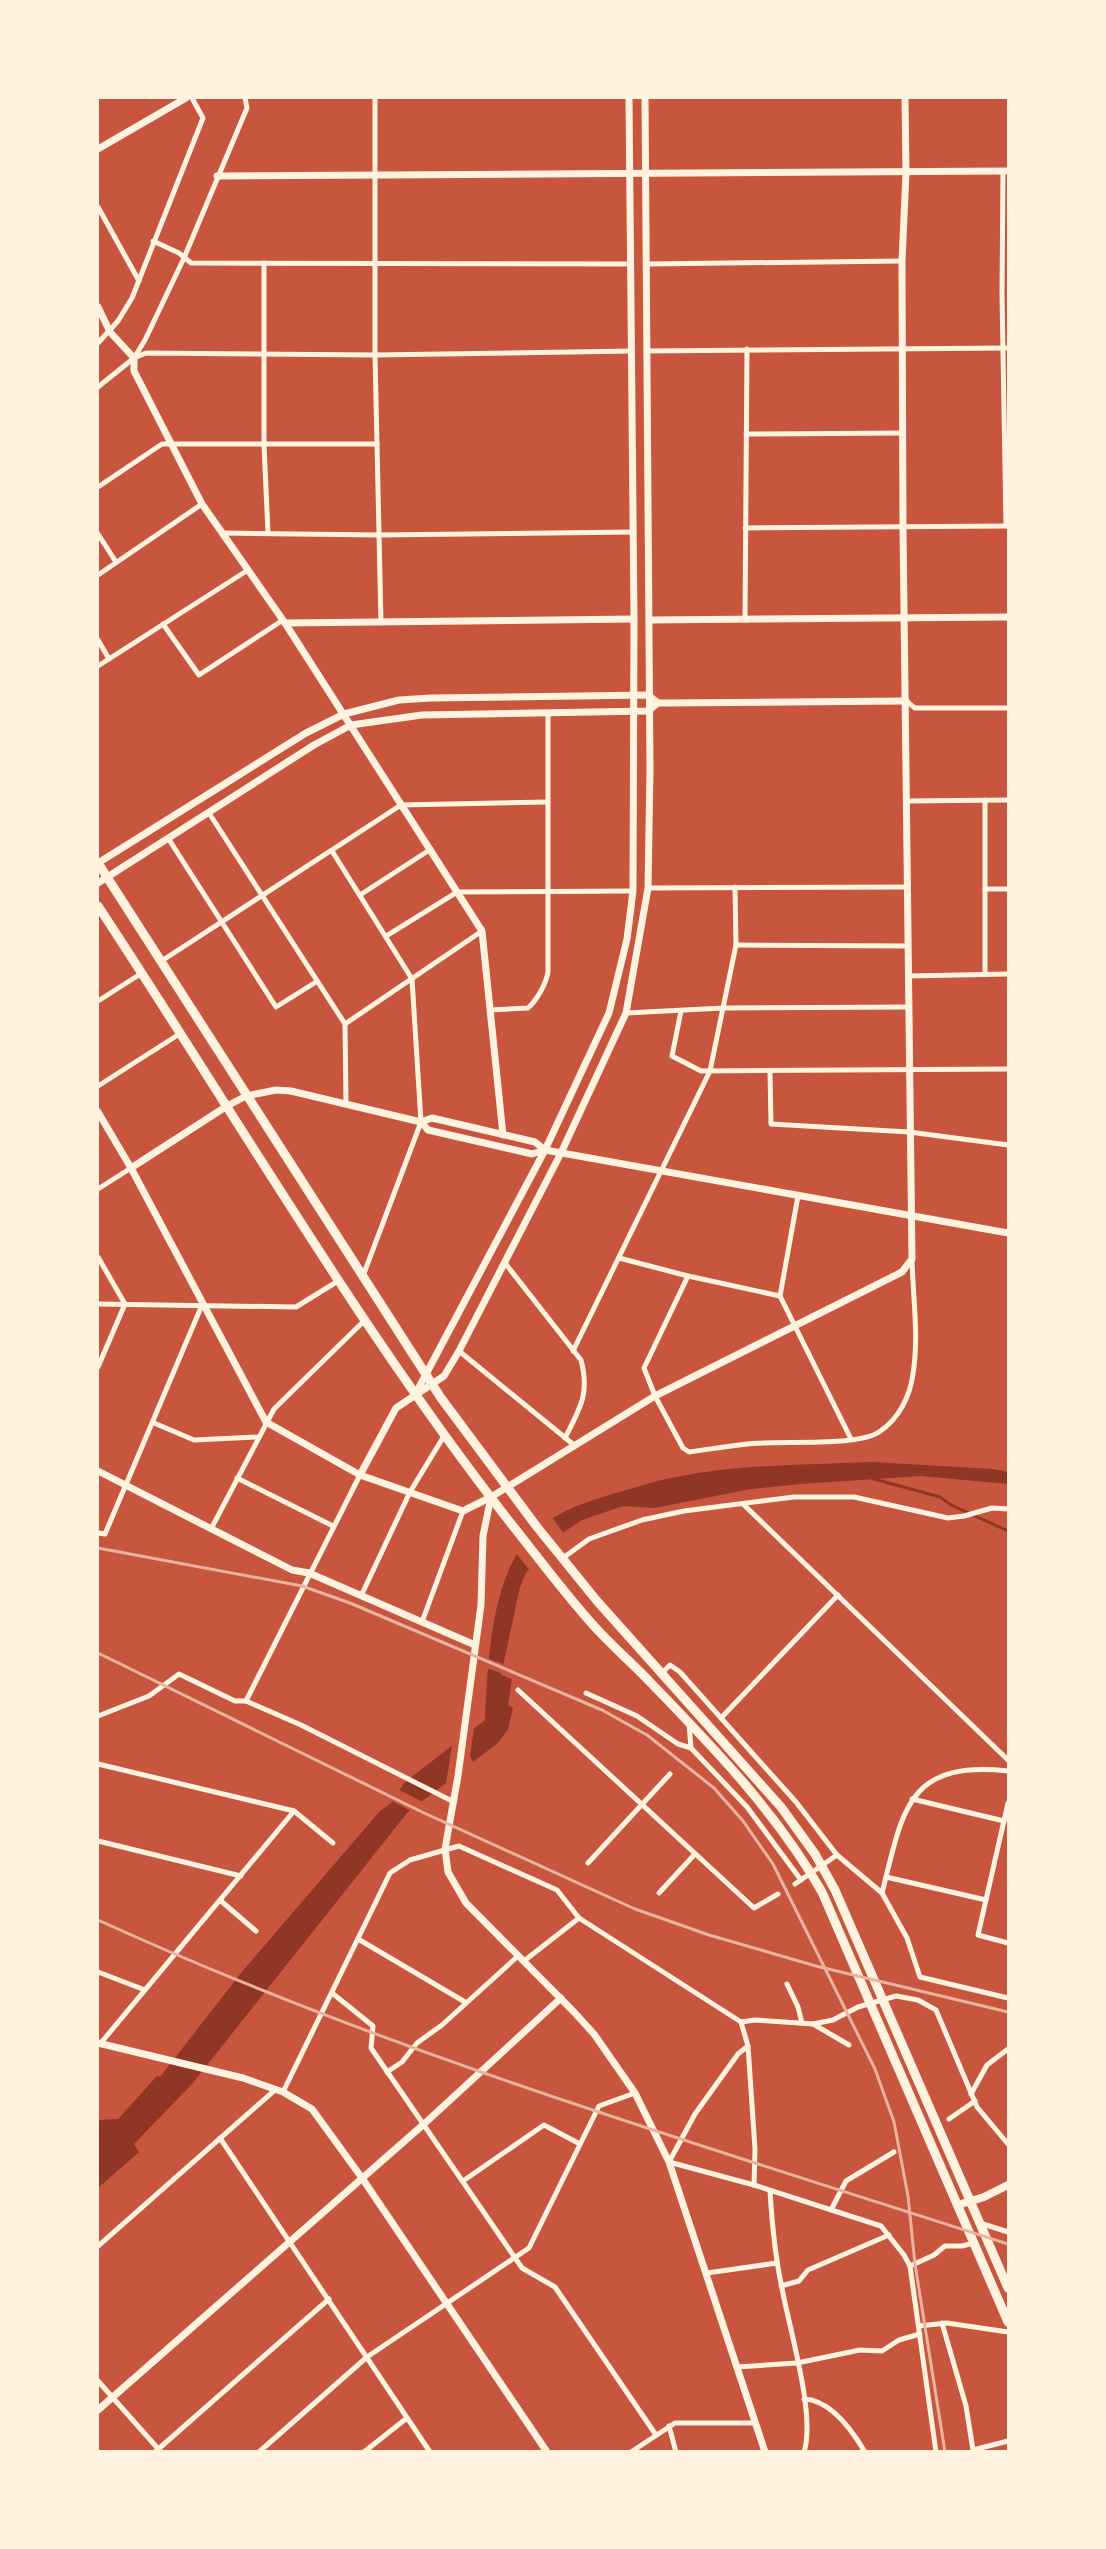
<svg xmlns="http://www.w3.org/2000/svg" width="1106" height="2549" font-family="'Work Sans',sans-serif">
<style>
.water{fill:#8f3625}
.pier{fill:#c8553d}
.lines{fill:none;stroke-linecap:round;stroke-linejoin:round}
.stream{stroke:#8f3625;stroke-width:3}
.minor{stroke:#fff3e0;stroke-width:5}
.tertiary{stroke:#fff3e0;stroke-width:7}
.secondary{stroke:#fff3e0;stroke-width:8}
.trunk{stroke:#fff3e0;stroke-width:9}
.rail{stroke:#e9b49f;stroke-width:3}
</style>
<rect width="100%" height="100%" fill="#c8553d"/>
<path class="water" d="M872 1462 993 1469 1008 1472V1484L921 1476 800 1484 751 1489 655 1508 623 1506 582 1520 564 1532 526 1573 520 1587 501 1675 512 1679 508 1705 513 1708 508 1729 499 1742 407 1813 192 2084 134 2144 139 2152 98 2188V2120L118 2119 157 2076 160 2077 241 1973 380 1811 391 1803 404 1783 485 1720C488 1663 490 1576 533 1533 556 1511 589 1501 619 1492 638 1487 657 1480 676 1477 741 1464 807 1465 872 1462Z"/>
<g class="pier">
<path d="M551 1516 565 1535 531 1572 516 1553 532 1531Z"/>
<path d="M487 1658 506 1665 504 1673 515 1678 487 1668Z"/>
<path d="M474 1728 470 1757 474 1763 446 1784 452 1745Z"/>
<path d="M397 1789 423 1802 413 1812 390 1800Z"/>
</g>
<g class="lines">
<path class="stream" d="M874 1479 940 1497 951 1505 1008 1531"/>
<g class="minor">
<path d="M375 98V355L381 623"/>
<path d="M1003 171 1002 294 1006 526"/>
<path d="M98 207 139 281"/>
<path d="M153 241 179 253 191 263 630 264"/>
<path d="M264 263V445L268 533"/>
<path d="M647 264 902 261"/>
<path d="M98 343 118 321 132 298 203 118 192 98"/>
<path d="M646 351 1008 348"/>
<path d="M134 358 146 353 375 355 632 351"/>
<path d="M98 387 134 358 145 340 184 258 247 108 245 98"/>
<path d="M746 434 903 433"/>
<path d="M98 487 162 444H377"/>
<path d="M745 528 1008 526"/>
<path d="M222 533 379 535 634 532"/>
<path d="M98 534 116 562"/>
<path d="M98 575 202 504"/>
<path d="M745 620 747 349"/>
<path d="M163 624 199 675 283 620"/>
<path d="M98 640 109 659"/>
<path d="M98 666 248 570"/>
<path d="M906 701 915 708H1008"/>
<path d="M985 800V974"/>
<path d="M908 801 1008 800"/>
<path d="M209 813 345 1024 346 1103"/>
<path d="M168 838 276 1007 316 982"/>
<path d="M332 851 412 979 421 1122 363 1276"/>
<path d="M648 888 908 887"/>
<path d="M985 889H1008"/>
<path d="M360 895 431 849"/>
<path d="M386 936 457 892 633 891"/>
<path d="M736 945 908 946"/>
<path d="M160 962 401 805 548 802"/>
<path d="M909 976 1008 974"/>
<path d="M98 1001 142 973"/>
<path d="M490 1010 528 1008C537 1000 546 984 548 972V714"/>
<path d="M681 1011 672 1056 701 1071 1008 1069"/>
<path d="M626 1013 724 1008 909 1007"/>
<path d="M345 1024 482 931"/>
<path d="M770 1071 771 1124 909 1132 1008 1145"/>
<path d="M98 1086 181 1033"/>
<path d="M98 1189 131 1168"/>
<path d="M798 1196 780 1296 851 1439"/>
<path d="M98 1257 125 1304 98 1367"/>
<path d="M619 1258 688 1276 780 1296"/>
<path d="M505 1263 581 1360C590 1394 580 1408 565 1438"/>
<path d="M688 1276 644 1368 655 1396 683 1448 689 1452C713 1449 737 1444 762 1443 790 1441 858 1446 879 1432 899 1419 910 1396 913 1374 919 1337 913 1297 912 1260"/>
<path d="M98 1304 296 1307 338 1281"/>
<path d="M459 1351 574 1445"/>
<path d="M573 1351 710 1071 736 945 735 887"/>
<path d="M154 1423 194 1440 258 1437"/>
<path d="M237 1478 333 1526"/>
<path d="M743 1504 1008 1760"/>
<path d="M211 1529 274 1409 364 1321"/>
<path d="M98 1533 105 1534 202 1305"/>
<path d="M563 1558 589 1539 642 1520 684 1511 794 1497H854L948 1518 964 1516 992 1508 1008 1509"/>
<path d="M361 1596 410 1492 444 1436"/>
<path d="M422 1622 463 1511"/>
<path d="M662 1673 670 1665 680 1672 796 1802 837 1855 882 1893 907 1938 920 1977 1008 1998"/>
<path d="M518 1690 754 1908 778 1894"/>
<path d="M586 1693 637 1716 678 1744 691 1748"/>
<path d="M246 1701 360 1475"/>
<path d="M98 1716 149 1696 179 1674 235 1701H246L301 1725 454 1802"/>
<path d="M721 1718 838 1595"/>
<path d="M689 1724 691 1748 747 1807 801 1880"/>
<path d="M98 1764 294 1811 100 2044"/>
<path d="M912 1799 1004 1821"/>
<path d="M1008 1803 978 1935 1008 1943"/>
<path d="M294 1811 333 1843"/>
<path d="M98 1841 241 1876"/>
<path d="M588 1863 670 1774"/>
<path d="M886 1877 986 1900"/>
<path d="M795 1884 837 1855"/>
<path d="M659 1893 695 1854"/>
<path d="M882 1893C903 1811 906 1760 1008 1771"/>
<path d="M221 1901 256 1931"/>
<path d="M358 1939 465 2002"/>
<path d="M524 1961 579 1918"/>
<path d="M98 1972 145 1990"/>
<path d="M787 1984 798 2007 802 2023"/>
<path d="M332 1993 373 2026 371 2048 522 2268 555 2287 656 2435"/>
<path d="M741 2022 748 2046 738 2054 695 2114 669 2162 754 2185 881 2226 904 2255 910 2266 936 2452"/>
<path d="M813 2024 849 2045"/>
<path d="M748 2046 755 2149 754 2185"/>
<path d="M387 2072 402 2062 417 2043 442 2025 518 1956"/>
<path d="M283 2092 390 1873 410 1860 459 1846 557 1890 579 1918 741 2022 755 2020 813 2024 833 2020 858 2007 896 1996 918 2000 936 2010 977 2107 1008 2144"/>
<path d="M971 2094 987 2065 1008 2049"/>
<path d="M949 2119 975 2101"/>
<path d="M220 2138 430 2452"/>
<path d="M463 2181 544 2125 580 2144"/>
<path d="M770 2191C772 2224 775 2256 782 2288 789 2328 816 2415 804 2452"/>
<path d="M831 2210 846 2181 894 2152"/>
<path d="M980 2223 1008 2232"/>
<path d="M98 2246 276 2089"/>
<path d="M910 2266 934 2255 945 2246H962L974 2243"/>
<path d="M707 2273 777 2263"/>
<path d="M781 2286 799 2281 808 2270 889 2235"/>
<path d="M942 2323 966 2406 973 2450 1008 2441"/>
<path d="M919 2326 947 2323 1008 2332"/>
<path d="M737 2367 797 2363 860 2350 882 2351 899 2340 920 2334"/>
<path d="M98 2381 161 2452"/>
<path d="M804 2399C830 2400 852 2430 865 2452"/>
<path d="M669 2426 676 2452"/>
<path d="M155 2452 329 2299"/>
<path d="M259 2452 367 2357 529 2248 599 2106 635 2093"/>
<path d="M364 2452 407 2418"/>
<path d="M631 2452 675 2423H755"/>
</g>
<g class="tertiary">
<path d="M98 149 186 98"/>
<path d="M217 176 1008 171"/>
<path d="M98 307 110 332 134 358V371L202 504 285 623 482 931 503 1135"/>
<path d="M649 620 1008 617"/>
<path d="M285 623 634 619"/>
<path d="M98 863 306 733 344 714 399 700 431 698 648 695 658 703H665L906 701"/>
<path d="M98 883 314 745 351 725 422 715 648 711 658 703"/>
<path d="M98 1112 131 1168 266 1422 360 1475 463 1511 491 1497 655 1396 902 1272 912 1259 903 528 902 261 906 173 905 98"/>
<path d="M421 1122 432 1118 535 1142 545 1150"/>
<path d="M131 1168 227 1106 246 1096 276 1090 291 1091 421 1122 428 1130 532 1154 545 1150 1008 1233"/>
<path d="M416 1393 545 1150 609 1013 627 939 633 891 634 619 629 98"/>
<path d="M98 1471 292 1570 309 1573 475 1645"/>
<path d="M360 1475 396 1408 444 1376 459 1351 561 1153 626 1013 648 888 650 770 645 98"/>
<path d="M491 1497 483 1536 481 1605 458 1776 445 1849 448 1872 466 1903 574 2012 594 2034 635 2093 669 2162 765 2452"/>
<path d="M98 2043 243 2078 283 2092 312 2109 362 2178 547 2452"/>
<path d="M98 2410 424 2124 561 1998"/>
</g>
<path class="secondary" d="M958 2205 984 2197 1008 2185"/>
<g class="trunk">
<path d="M98 863 441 1398 537 1527 597 1601 781 1807 815 1854 835 1890 1008 2288"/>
<path d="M98 906C234 1112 357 1326 509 1521 537 1556 564 1593 594 1626 612 1646 633 1664 651 1683 714 1748 777 1813 822 1892L1008 2322"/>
</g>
<g class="rail">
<path d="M98 1548 302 1586 350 1603 602 1710 647 1735 714 1788 743 1821 773 1864 875 2069 894 2122 908 2196 915 2264 945 2452"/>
<path d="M98 1653 422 1812 635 1909 709 1935 816 1966 1008 2012"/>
<path d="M98 1920C391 2054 702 2145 1008 2244"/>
</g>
</g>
<rect width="1106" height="2549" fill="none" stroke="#fff3e0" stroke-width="198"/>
</svg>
